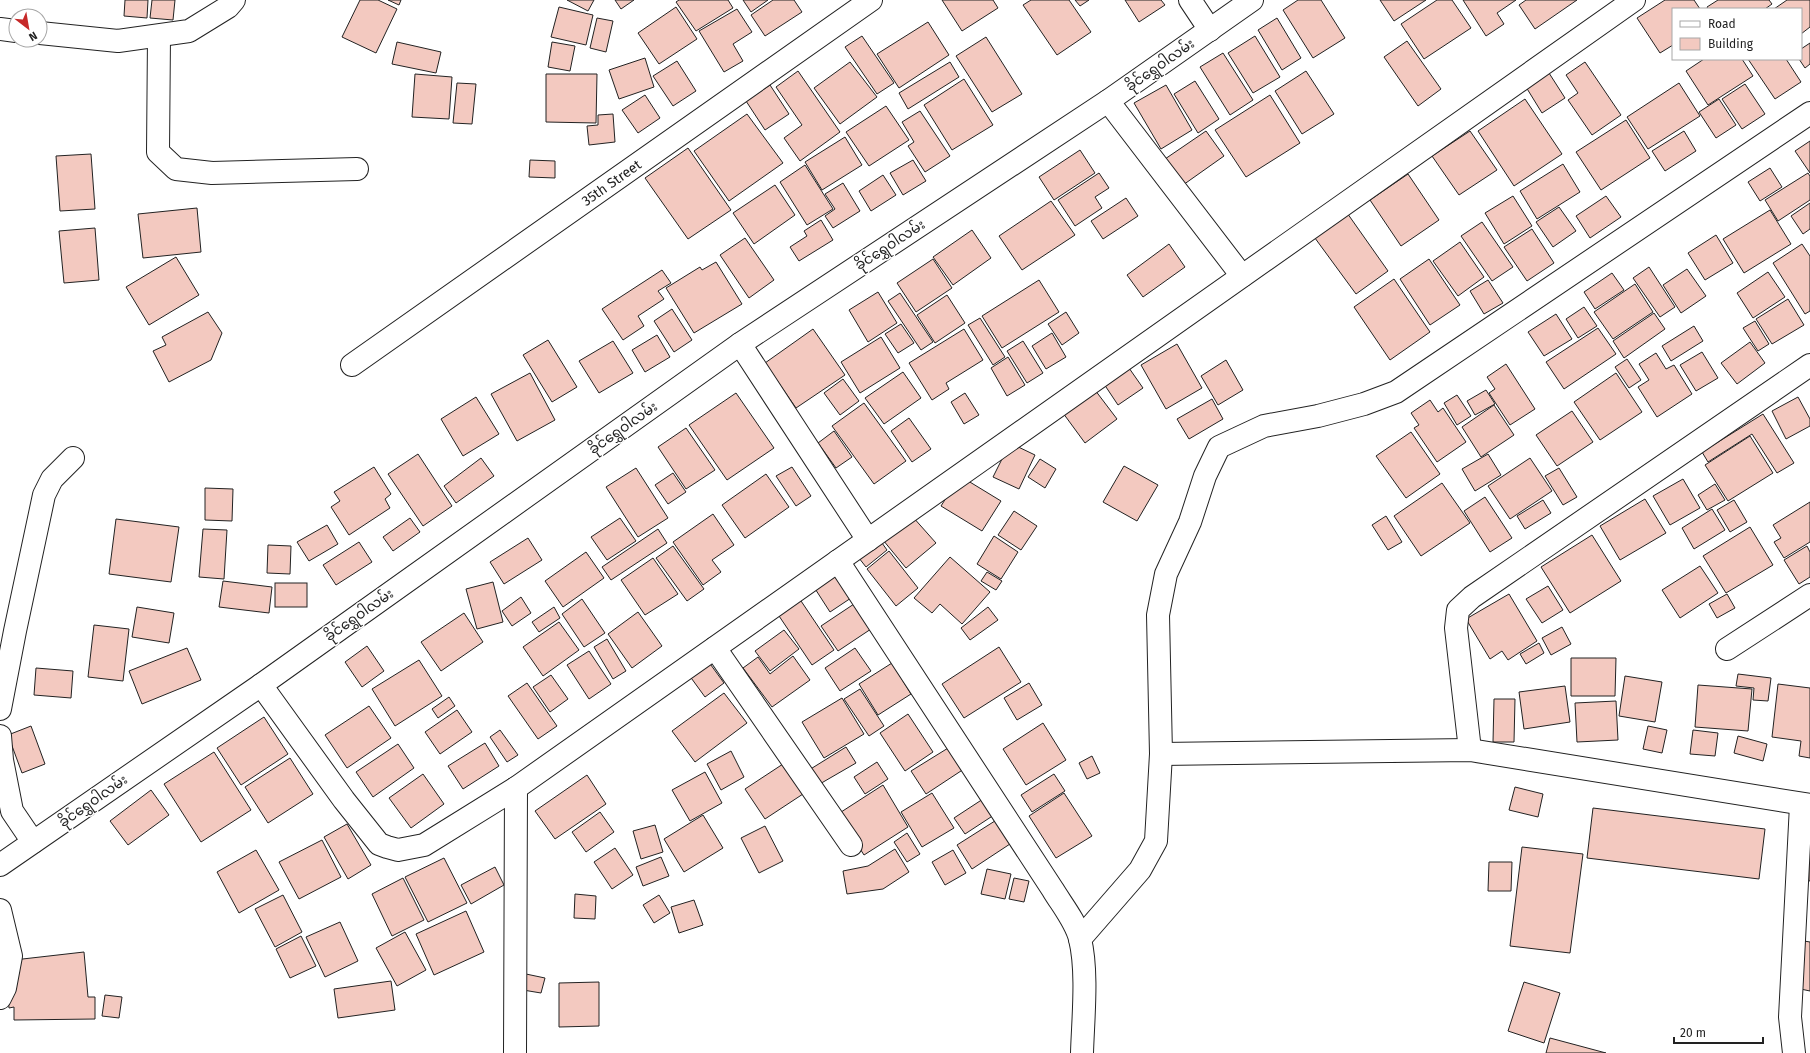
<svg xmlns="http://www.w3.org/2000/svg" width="1810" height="1053" font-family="'Fira Sans','Noto Sans Myanmar',sans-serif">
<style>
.building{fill:#f3c9c0;stroke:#222}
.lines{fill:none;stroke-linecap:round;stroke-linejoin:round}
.minor-casing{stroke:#222;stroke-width:24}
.tertiary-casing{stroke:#222;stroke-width:24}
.minor{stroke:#fff;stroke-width:22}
.tertiary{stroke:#fff;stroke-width:22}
.labels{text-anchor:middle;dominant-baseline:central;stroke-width:3;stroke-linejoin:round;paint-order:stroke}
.street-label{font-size:14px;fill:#222;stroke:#fff}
</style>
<rect width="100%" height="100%" fill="#fff"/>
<g class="building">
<path d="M125 0H148L147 18 124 16Z"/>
<path d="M152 0H175L173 20 150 18Z"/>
<path d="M360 0H378L397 9 376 53 342 37Z"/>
<path d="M388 0H401L399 5Z"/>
<path d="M567 0H594L588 11Z"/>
<path d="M615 0H634L621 9Z"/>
<path d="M679 0H728L733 8 696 31 676 2Z"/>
<path d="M743 0H768L751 12Z"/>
<path d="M773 0H794L802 12 765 36 751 15Z"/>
<path d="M942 0H993L998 8 962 31Z"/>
<path d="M1031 0H1069L1091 32 1057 55 1023 5Z"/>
<path d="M1075 0H1089L1080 6Z"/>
<path d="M1125 0H1161L1165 5 1139 22Z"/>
<path d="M1298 0H1321L1345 38 1313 58 1283 10Z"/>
<path d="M1380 0H1426L1394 21Z"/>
<path d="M1437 0H1452L1471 28 1424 59 1401 24Z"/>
<path d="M1463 0H1516L1497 13 1504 24 1486 36Z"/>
<path d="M1526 0H1577L1535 29 1519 5Z"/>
<path d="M1665 0H1694L1700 9H1673V45L1660 53 1637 18Z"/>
<path d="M1718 0H1769L1772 4 1765 9H1708L1707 7Z"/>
<path d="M1787 0H1810V27L1801 34V9H1774Z"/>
<path d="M559 7 593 15 586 45 551 37Z"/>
<path d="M676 7 697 39 659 64 638 33Z"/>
<path d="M737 9 752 32 733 44 743 61 724 72 699 31Z"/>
<path d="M597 18 613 21 606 52 590 48Z"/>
<path d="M1277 18 1301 58 1282 70 1258 30Z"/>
<path d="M928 22 949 55 899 88 877 54Z"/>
<path d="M862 36 894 83 877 94 845 47Z"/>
<path d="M1255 36 1280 77 1253 93 1228 53Z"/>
<path d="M986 37 1022 94 992 112 956 56Z"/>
<path d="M1407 41 1441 89 1418 106 1384 57Z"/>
<path d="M397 42 441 52 436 73 392 64Z"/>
<path d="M552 42 575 46 570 71 548 67Z"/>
<path d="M1810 43V64L1805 68 1799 59H1801V49Z"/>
<path d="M1223 53 1253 100 1230 115 1200 67Z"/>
<path d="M645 58 654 87 619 99 609 70Z"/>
<path d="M1704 59H1742L1753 76 1708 105 1686 71Z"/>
<path d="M1748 59H1786L1801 82 1775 99Z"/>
<path d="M677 61 696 91 673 106 653 76Z"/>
<path d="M850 62 877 97 840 124 814 88Z"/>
<path d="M950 62 959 77 908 109 899 93Z"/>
<path d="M1585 62 1621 115 1592 135 1568 100 1578 93 1566 75Z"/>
<path d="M798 71 840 132 800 161 784 138 802 125 776 87Z"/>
<path d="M1306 71 1334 114 1302 134 1275 91Z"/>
<path d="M1549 73 1565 98 1542 113 1526 87Z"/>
<path d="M415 74 452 77 449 119 412 117Z"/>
<path d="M546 74H597L596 123 546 122Z"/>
<path d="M964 79 993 125 952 150 924 105Z"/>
<path d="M1195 81 1219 119 1198 133 1174 94Z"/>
<path d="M457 83 476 84 472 124 453 123Z"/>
<path d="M1679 83 1700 116 1648 149 1627 117Z"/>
<path d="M1745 84 1765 114 1742 129 1722 99Z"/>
<path d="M770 85 789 114 765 130 746 101Z"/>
<path d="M1166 85 1192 130 1161 149 1134 103Z"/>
<path d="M645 95 660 118 638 133 622 110Z"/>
<path d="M1270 95 1300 143 1246 177 1215 130Z"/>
<path d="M1525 99 1562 154 1514 186 1478 131Z"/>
<path d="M1719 99 1736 125 1716 138 1699 112Z"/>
<path d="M886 106 909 140 869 166 846 132Z"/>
<path d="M920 111 950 156 925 172 908 146 914 142 902 122Z"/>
<path d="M613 114 615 142 589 145 587 126 598 125V115Z"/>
<path d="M747 114 783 163 729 201 694 151Z"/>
<path d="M1626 120 1650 158 1601 190 1576 152Z"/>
<path d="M1206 131 1224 156 1183 185 1165 159Z"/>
<path d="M1470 131 1497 170 1459 195 1432 156Z"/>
<path d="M1684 131 1696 151 1665 171 1652 151Z"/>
<path d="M845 137 862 165 822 190 805 162Z"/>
<path d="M1810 141V173L1795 151Z"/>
<path d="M688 148 731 210 688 239 645 178Z"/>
<path d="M1080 150 1095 173 1054 200 1039 177Z"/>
<path d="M91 154 95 209 60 211 56 156Z"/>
<path d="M530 160 555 161V178L529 177Z"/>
<path d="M913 160 926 181 903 195 890 173Z"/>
<path d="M1563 164 1580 192 1537 219 1520 191Z"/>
<path d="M805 165 833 209 807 225 780 182Z"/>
<path d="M1770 168 1782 187 1760 201 1748 182Z"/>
<path d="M1099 173 1109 188 1095 197 1102 208 1075 226 1058 200Z"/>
<path d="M1808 173 1810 176V200L1778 221 1765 200Z"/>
<path d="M1408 174 1439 220 1401 246 1370 200Z"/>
<path d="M883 175 896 195 871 211 859 191Z"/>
<path d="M843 183 860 211 833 228 825 216 835 209 825 194Z"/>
<path d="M775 185 795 215 754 244 733 213Z"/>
<path d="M1513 196 1532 226 1504 244 1485 213Z"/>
<path d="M1606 196 1621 217 1590 238 1576 216Z"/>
<path d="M1126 198 1138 216 1103 239 1091 221Z"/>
<path d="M1051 201 1075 235 1022 270 999 236Z"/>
<path d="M1810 203V229L1803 234 1791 216Z"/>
<path d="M1559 207 1576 231 1553 247 1536 222Z"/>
<path d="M197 208 201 252 143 258 138 214Z"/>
<path d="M1345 210 1388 271 1356 294 1312 234Z"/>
<path d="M1770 210 1791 244 1744 273 1723 239Z"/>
<path d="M821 220 833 240 799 261 790 247 807 236 804 231Z"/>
<path d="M1482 222 1513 267 1492 281 1461 236Z"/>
<path d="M95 228 99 280 64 283 59 231Z"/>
<path d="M1532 229 1554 263 1527 281 1504 247Z"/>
<path d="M972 230 991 258 953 285 933 257Z"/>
<path d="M1716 235 1733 263 1705 280 1688 253Z"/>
<path d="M745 238 774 280 749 298 720 255Z"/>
<path d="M1460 242 1484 277 1458 296 1433 261Z"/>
<path d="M1169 244 1185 267 1143 297 1127 275Z"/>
<path d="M1802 244 1810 256V311L1805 314 1773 263Z"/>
<path d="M176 257 199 295 149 325 126 287Z"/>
<path d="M933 259 952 288 916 312 897 283Z"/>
<path d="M1429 259 1460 305 1430 325 1400 279Z"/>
<path d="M716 262 742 304 694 333 666 288 700 267 702 270Z"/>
<path d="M1649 267 1675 307 1660 317 1633 278Z"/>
<path d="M1687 269 1706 296 1681 313 1663 285Z"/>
<path d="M662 270 671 283 658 291 664 299 638 316 644 326 623 340 602 309Z"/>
<path d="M1768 272 1785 297 1753 318 1737 293Z"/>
<path d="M1612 273 1624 290 1595 309 1584 292Z"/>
<path d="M1394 279 1430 332 1390 360 1354 307Z"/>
<path d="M1039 280 1059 312 1002 348 982 316Z"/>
<path d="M1488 280 1503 303 1484 314 1470 291Z"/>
<path d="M1635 284 1653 312 1613 339 1594 312Z"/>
<path d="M878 292 897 323 868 342 849 310Z"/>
<path d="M900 293 933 342 921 350 888 301Z"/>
<path d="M947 295 965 323 935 343 917 315Z"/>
<path d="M1788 299 1804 325 1772 344 1756 319Z"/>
<path d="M1584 307 1597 326 1578 338 1566 319Z"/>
<path d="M672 309 692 340 674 352 654 321Z"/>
<path d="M208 312 222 333 211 360 169 382 153 351 166 345 162 337Z"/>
<path d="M1066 312 1079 333 1062 345 1048 324Z"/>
<path d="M1654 313 1665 329 1624 358 1613 341Z"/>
<path d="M1556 314 1572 339 1544 356 1528 332Z"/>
<path d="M980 318 1005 357 993 365 968 325Z"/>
<path d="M1755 321 1769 344 1758 351 1743 328Z"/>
<path d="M901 324 914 343 898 353 885 334Z"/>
<path d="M1694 326 1703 341 1671 361 1662 346Z"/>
<path d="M1598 328 1616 354 1564 389 1546 362Z"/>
<path d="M813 329 845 375 796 408 765 363Z"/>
<path d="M964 329 983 360 946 383 949 389 932 400 909 363Z"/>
<path d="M1052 333 1066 357 1046 369 1032 346Z"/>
<path d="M657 335 670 357 645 372 632 350Z"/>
<path d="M881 337 900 368 860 393 841 362Z"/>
<path d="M548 340 577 387 552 402 523 355Z"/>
<path d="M613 341 633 373 599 393 579 361Z"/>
<path d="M1023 341 1043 373 1027 383 1007 351Z"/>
<path d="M1750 342 1765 363 1737 384 1721 363Z"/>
<path d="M1177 344 1202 388 1166 409 1141 365Z"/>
<path d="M1702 352 1718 378 1696 391 1680 365Z"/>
<path d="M1656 353 1666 369 1674 365 1692 394 1657 417 1638 387 1649 380 1639 364Z"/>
<path d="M1008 357 1025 385 1007 396 991 368Z"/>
<path d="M1627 359 1641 380 1629 388 1615 367Z"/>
<path d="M1226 360 1243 390 1218 405 1201 376Z"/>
<path d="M1506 364 1535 409 1510 425 1489 393 1495 389 1487 377Z"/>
<path d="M1129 368 1143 388 1118 405 1104 384Z"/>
<path d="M903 372 921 398 884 424 865 398Z"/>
<path d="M530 373 555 420 517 441 491 394Z"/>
<path d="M1616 373 1642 412 1600 440 1574 402Z"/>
<path d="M843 379 859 401 840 415 824 393Z"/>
<path d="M1095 390 1117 419 1085 443 1063 413Z"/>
<path d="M1486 390 1495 404 1475 415 1467 401Z"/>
<path d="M736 393 774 448 727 480 689 425Z"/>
<path d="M965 393 979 415 964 424 951 402Z"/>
<path d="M1457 395 1471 416 1457 425 1444 403Z"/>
<path d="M476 397 499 434 463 456 441 419Z"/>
<path d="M1798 397 1810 419V426L1786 439 1772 411Z"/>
<path d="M1212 399 1223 419 1189 439 1177 419Z"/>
<path d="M1430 400 1438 412 1443 408 1466 442 1437 462 1414 428 1419 425 1411 413Z"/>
<path d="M864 403 906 461 874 484 832 426Z"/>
<path d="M1494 405 1514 435 1481 457 1462 427Z"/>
<path d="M1572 411 1593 442 1557 466 1536 435Z"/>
<path d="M1763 414 1794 463 1777 473 1752 434 1708 462 1702 452Z"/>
<path d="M909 418 931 449 912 462 891 431Z"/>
<path d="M686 428 715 470 686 489 658 447Z"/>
<path d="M834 431 852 457 836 468 818 443Z"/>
<path d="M1411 432 1440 474 1406 498 1376 456Z"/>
<path d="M1750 436 1773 473 1728 501 1705 465Z"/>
<path d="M1010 443 1035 455 1019 489 993 477Z"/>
<path d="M418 454 452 506 423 526 388 474Z"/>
<path d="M1488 454 1501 475 1475 491 1462 469Z"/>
<path d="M481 458 494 476 456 503 444 486Z"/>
<path d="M1530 458 1552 491 1510 519 1488 486Z"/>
<path d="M1040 459 1056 469 1045 488 1028 477Z"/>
<path d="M1124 466 1158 485 1137 521 1103 502Z"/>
<path d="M374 467 391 494 385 499 390 508 349 535 331 507 340 501 334 492Z"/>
<path d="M792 467 811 496 796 506 776 476Z"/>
<path d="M636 468 668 518 638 537 606 487Z"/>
<path d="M1559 468 1577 497 1563 505 1545 476Z"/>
<path d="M673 473 686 492 668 504 655 485Z"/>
<path d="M766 474 789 507 745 538 722 505Z"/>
<path d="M960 476 1001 501 982 531 941 506Z"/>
<path d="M1683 479 1700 508 1670 525 1653 496Z"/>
<path d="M1442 483 1470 523 1421 556 1394 516Z"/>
<path d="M1715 484 1725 500 1707 510 1698 495Z"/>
<path d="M205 488 233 489 232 521 205 520Z"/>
<path d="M1485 497 1512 538 1490 552 1464 511Z"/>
<path d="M1645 499 1666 533 1620 560 1600 526Z"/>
<path d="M1543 500 1551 513 1525 529 1517 516Z"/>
<path d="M1734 500 1747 522 1730 532 1717 510Z"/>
<path d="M1810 502V542L1784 558 1774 542 1781 538 1773 525Z"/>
<path d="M1712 509 1725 530 1694 549 1682 528Z"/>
<path d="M1014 511 1037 526 1021 550 998 535Z"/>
<path d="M713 514 734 545 712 560 721 572 703 585 673 542Z"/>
<path d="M912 516 936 543 906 568 883 540Z"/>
<path d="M1386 516 1402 542 1388 550 1372 525Z"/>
<path d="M410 518 420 532 393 551 383 537Z"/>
<path d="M620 518 636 541 607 560 591 537Z"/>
<path d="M116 519 179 527 171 582 109 574Z"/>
<path d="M327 525 338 544 309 561 297 542Z"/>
<path d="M1750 527 1773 565 1726 593 1703 556Z"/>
<path d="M203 529 227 530 224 579 199 577Z"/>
<path d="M658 529 667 543 611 580 602 567Z"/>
<path d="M1592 535 1621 581 1570 613 1541 567Z"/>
<path d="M877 536 887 550 866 567 855 553Z"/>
<path d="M994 536 1018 552 1001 579 977 564Z"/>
<path d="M528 538 542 560 504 584 490 562Z"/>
<path d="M359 542 372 562 336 585 323 565Z"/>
<path d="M268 545 291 546 290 574 267 573Z"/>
<path d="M673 546 704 589 687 601 656 558Z"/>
<path d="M1807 546 1810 552V577L1799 584 1784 560Z"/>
<path d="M889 551 918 588 896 606 867 569Z"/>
<path d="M586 552 604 578 563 607 545 581Z"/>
<path d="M950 557 990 592 962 624 940 604 932 613 914 598Z"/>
<path d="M653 558 678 594 645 615 621 580Z"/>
<path d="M838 566 857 594 830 612 812 584Z"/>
<path d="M1700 566 1718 593 1680 618 1662 590Z"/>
<path d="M987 572 1002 581 996 590 981 581Z"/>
<path d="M223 581 272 587 269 613 219 607Z"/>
<path d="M493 582 503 622 477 629 466 589Z"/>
<rect x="275" y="583" width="32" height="24"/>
<path d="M1548 586 1563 610 1542 623 1526 599Z"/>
<path d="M1509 594 1537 641 1508 660 1502 651 1490 659 1466 619Z"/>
<path d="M1727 594 1735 608 1717 618 1709 604Z"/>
<path d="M797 595 834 650 812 665 775 610Z"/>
<path d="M521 597 531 613 512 626 502 611Z"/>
<path d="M582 599 605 633 584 647 562 614Z"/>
<path d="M857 602 874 627 838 651 821 626Z"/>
<path d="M137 607 174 613 169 643 132 637Z"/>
<path d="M554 607 560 618 539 632 532 622Z"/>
<path d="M988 607 998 620 970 640 961 628Z"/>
<path d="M638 612 662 646 632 668 608 634Z"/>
<path d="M464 613 483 642 441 671 421 642Z"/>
<path d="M559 622 579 650 543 676 523 647Z"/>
<path d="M94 625 129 629 123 681 88 677Z"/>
<path d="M1562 627 1571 644 1551 655 1542 638Z"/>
<path d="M784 630 799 649 770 671 755 651Z"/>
<path d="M607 639 626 671 613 679 594 647Z"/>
<path d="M1539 643 1544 653 1526 664 1520 654Z"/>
<path d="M367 646 384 671 362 687 345 662Z"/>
<path d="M999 647 1021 682 964 718 942 684Z"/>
<path d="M187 648 201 680 142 704 129 671Z"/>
<path d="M855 648 871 671 840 691 825 668Z"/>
<path d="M589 651 611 684 589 699 567 665Z"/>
<path d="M793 656 810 680 772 707 743 668 758 657 770 674Z"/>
<path d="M1571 658H1616L1615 696H1571Z"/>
<path d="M419 660 442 696 395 726 372 689Z"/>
<path d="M708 661 724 683 705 697 689 675Z"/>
<path d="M892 663 911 694 878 715 859 684Z"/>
<path d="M36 668 73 671 71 698 34 695Z"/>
<path d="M1738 674 1771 678 1768 701 1753 700 1754 688 1736 686Z"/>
<path d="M551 675 568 699 550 712 533 687Z"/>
<path d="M1625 676 1662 682 1655 722 1619 716Z"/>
<path d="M527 683 557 726 538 739 508 696Z"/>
<path d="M1029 683 1042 705 1017 720 1004 698Z"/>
<path d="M1778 684 1810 688V758L1799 756 1801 741 1772 737Z"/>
<path d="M1698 685 1752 689 1748 731 1695 727Z"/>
<path d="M1565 686 1570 722 1524 729 1519 692Z"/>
<path d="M860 689 884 726 869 736 844 699Z"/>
<path d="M724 693 747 723 695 762 672 731Z"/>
<path d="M449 697 455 706 438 718 432 709Z"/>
<path d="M842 698 864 734 824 758 802 722Z"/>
<path d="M1494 699H1515L1514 742H1493Z"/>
<path d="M1616 701 1618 740 1577 742 1575 703Z"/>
<path d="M369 706 391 738 347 768 325 735Z"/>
<path d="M457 710 472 732 440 754 425 732Z"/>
<path d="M908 714 933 752 905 771 880 733Z"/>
<path d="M264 717 288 754 241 785 217 748Z"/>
<path d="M1043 723 1066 760 1026 785 1003 749Z"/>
<path d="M31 726 45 764 22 773 8 735Z"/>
<path d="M1648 726 1667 730 1662 753 1643 749Z"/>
<path d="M500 730 518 755 507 762 490 737Z"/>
<path d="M1693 730 1718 733 1715 756 1690 754Z"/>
<path d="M1738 736 1767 744 1763 761 1734 753Z"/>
<path d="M485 743 499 766 463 789 448 766Z"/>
<path d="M398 744 414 768 373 797 356 772Z"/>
<path d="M953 745 967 767 926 794 911 771Z"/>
<path d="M846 747 856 763 818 785 809 770Z"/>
<path d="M731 751 744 777 721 790 707 764Z"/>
<path d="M214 752 251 810 201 842 164 784Z"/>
<path d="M1092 756 1100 773 1087 779 1079 763Z"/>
<path d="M290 758 313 794 268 823 245 787Z"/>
<path d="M877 762 888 779 865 794 854 777Z"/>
<path d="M783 764 803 794 765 819 745 789Z"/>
<path d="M705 772 722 803 690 821 672 790Z"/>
<path d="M423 774 444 804 411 828 389 798Z"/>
<path d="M1054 774 1065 791 1032 812 1021 795Z"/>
<path d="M587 775 606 804 555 839 535 811Z"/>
<path d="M883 785 908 827 864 855 838 814Z"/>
<path d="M1515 787 1543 794 1538 817 1509 810Z"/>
<path d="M151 790 169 815 128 845 110 821Z"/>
<path d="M932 793 954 828 922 847 901 812Z"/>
<path d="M1064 793 1092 836 1056 858 1029 816Z"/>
<path d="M983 799 994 815 965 834 954 818Z"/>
<path d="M1593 808 1765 829 1759 879 1587 858Z"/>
<path d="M600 812 614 832 586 852 572 832Z"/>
<path d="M703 815 723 848 684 872 664 839Z"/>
<path d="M998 819 1013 842 972 869 957 845Z"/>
<path d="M347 824 371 865 348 879 324 837Z"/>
<path d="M655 825 663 852 641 859 633 831Z"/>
<path d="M765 826 783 861 759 873 741 838Z"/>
<path d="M907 833 920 854 907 862 894 842Z"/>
<path d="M1810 836V881L1802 879Z"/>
<path d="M322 840 341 877 299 899 279 862Z"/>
<path d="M1522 847 1583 854 1570 953 1510 946Z"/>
<path d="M615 848 633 875 612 889 594 862Z"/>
<path d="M895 849 909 872 883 889 847 894 843 871 868 866Z"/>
<path d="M256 850 279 890 239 913 217 872Z"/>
<path d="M953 850 966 873 945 885 932 862Z"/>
<path d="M661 857 669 876 643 886 636 867Z"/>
<path d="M444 858 467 903 428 922 405 877Z"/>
<path d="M1489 862H1512L1511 891H1488Z"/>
<path d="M495 867 504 885 471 904 461 885Z"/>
<path d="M987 869 1011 874 1005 899 981 894Z"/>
<path d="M403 878 424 920 392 936 372 894Z"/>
<path d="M1014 878 1029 881 1024 902 1009 899Z"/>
<path d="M575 894 596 896 595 919 574 918Z"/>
<path d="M283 895 302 932 275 947 255 909Z"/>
<path d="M659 895 670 913 654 923 643 905Z"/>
<path d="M694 900 703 925 679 933 671 907Z"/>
<path d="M466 911 484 952 434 975 416 934Z"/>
<path d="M340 922 358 961 325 977 306 937Z"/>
<path d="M405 932 426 970 397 986 376 948Z"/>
<path d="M301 936 316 966 290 978 276 949Z"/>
<path d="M1804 941 1810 942V991L1796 988Z"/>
<path d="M84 952 88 997H95V1019L14 1020V1007L9 1008 5 961Z"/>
<path d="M526 974 545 978 541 993 523 990Z"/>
<path d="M391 981 395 1010 338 1018 334 989Z"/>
<path d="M599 982V1026L559 1027V983Z"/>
<path d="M1524 982 1560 993 1544 1043 1508 1031Z"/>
<path d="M105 995 122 997 119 1018 102 1016Z"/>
<path d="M1550 1038 1606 1053H1546Z"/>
</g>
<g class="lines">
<g class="minor-casing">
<g id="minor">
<path d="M1190 0 1210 30"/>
<path d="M0 29 16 31"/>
<path d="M40 33 118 41 189 31 228 7 234 0"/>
<path d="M159 36 158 152 176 169 212 173 357 169"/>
<path d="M1108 101 1242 276"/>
<path d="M740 344 868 540"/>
<path id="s1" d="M352 365 871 0"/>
<path d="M838 561 1053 890C1062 905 1076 922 1080 939 1088 972 1083 1019 1082 1053"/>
<path d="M715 648 851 845"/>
<path d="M1727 649 1810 595"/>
<path d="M261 685 344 800 379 844 387 847 398 850 424 845 516 788 1634 0"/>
<path d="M0 709 15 631 44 495 52 479 73 458"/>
<path d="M0 736 2 760 12 811 33 842"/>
<path d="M1470 750 1456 628 1458 610 1472 597 1810 365"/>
<path d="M1161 754 1470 750 1810 805"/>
<path d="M0 910 11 956 5 988 0 998"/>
<path d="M1080 939 1140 870 1156 841 1161 754 1158 615 1166 574 1190 522 1205 476 1219 447 1264 426 1318 416 1364 404 1396 392 1810 113"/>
<path d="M515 1053 516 788"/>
<path d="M1794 1053 1790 1017 1801 805"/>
</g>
</g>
<g class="tertiary-casing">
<path id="tertiary" d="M0 865 261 685 740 344 1108 101 1252 0"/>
</g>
<use href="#minor" class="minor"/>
<use href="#tertiary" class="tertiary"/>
</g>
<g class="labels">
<g class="street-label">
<text transform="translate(1160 65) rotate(-35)">ခိုင်ရွှေဝါလမ်း</text>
<text stroke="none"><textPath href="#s1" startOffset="317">35th Street</textPath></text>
<text transform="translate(890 245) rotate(-33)">ခိုင်ရွှေဝါလမ်း</text>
<text transform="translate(623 428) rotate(-35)">ခိုင်ရွှေဝါလမ်း</text>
<text transform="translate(359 615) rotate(-35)">ခိုင်ရွှေဝါလမ်း</text>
<text transform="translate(93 801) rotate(-35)">ခိုင်ရွှေဝါလမ်း</text>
</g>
</g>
<rect x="1672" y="8" width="130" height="52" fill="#ffffff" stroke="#a7a7a7"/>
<rect x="1680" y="21" width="20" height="6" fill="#ffffff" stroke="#a7a7a7"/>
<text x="1708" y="28" font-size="12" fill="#222222">Road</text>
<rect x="1680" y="38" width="20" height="12" fill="#f3c9c0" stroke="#a7a7a7"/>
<text x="1708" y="48" font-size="12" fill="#222222">Building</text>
<g transform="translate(28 28) rotate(149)"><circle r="19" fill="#ffffff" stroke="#a7a7a7"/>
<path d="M0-3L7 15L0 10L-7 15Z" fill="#c62828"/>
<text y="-6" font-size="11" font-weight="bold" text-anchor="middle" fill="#222222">N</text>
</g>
<path d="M1674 1037v6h89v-6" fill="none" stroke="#222222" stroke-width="2"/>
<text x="1680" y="1037" font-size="12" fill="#222222" stroke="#ffffff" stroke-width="3" paint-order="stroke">20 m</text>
</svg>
